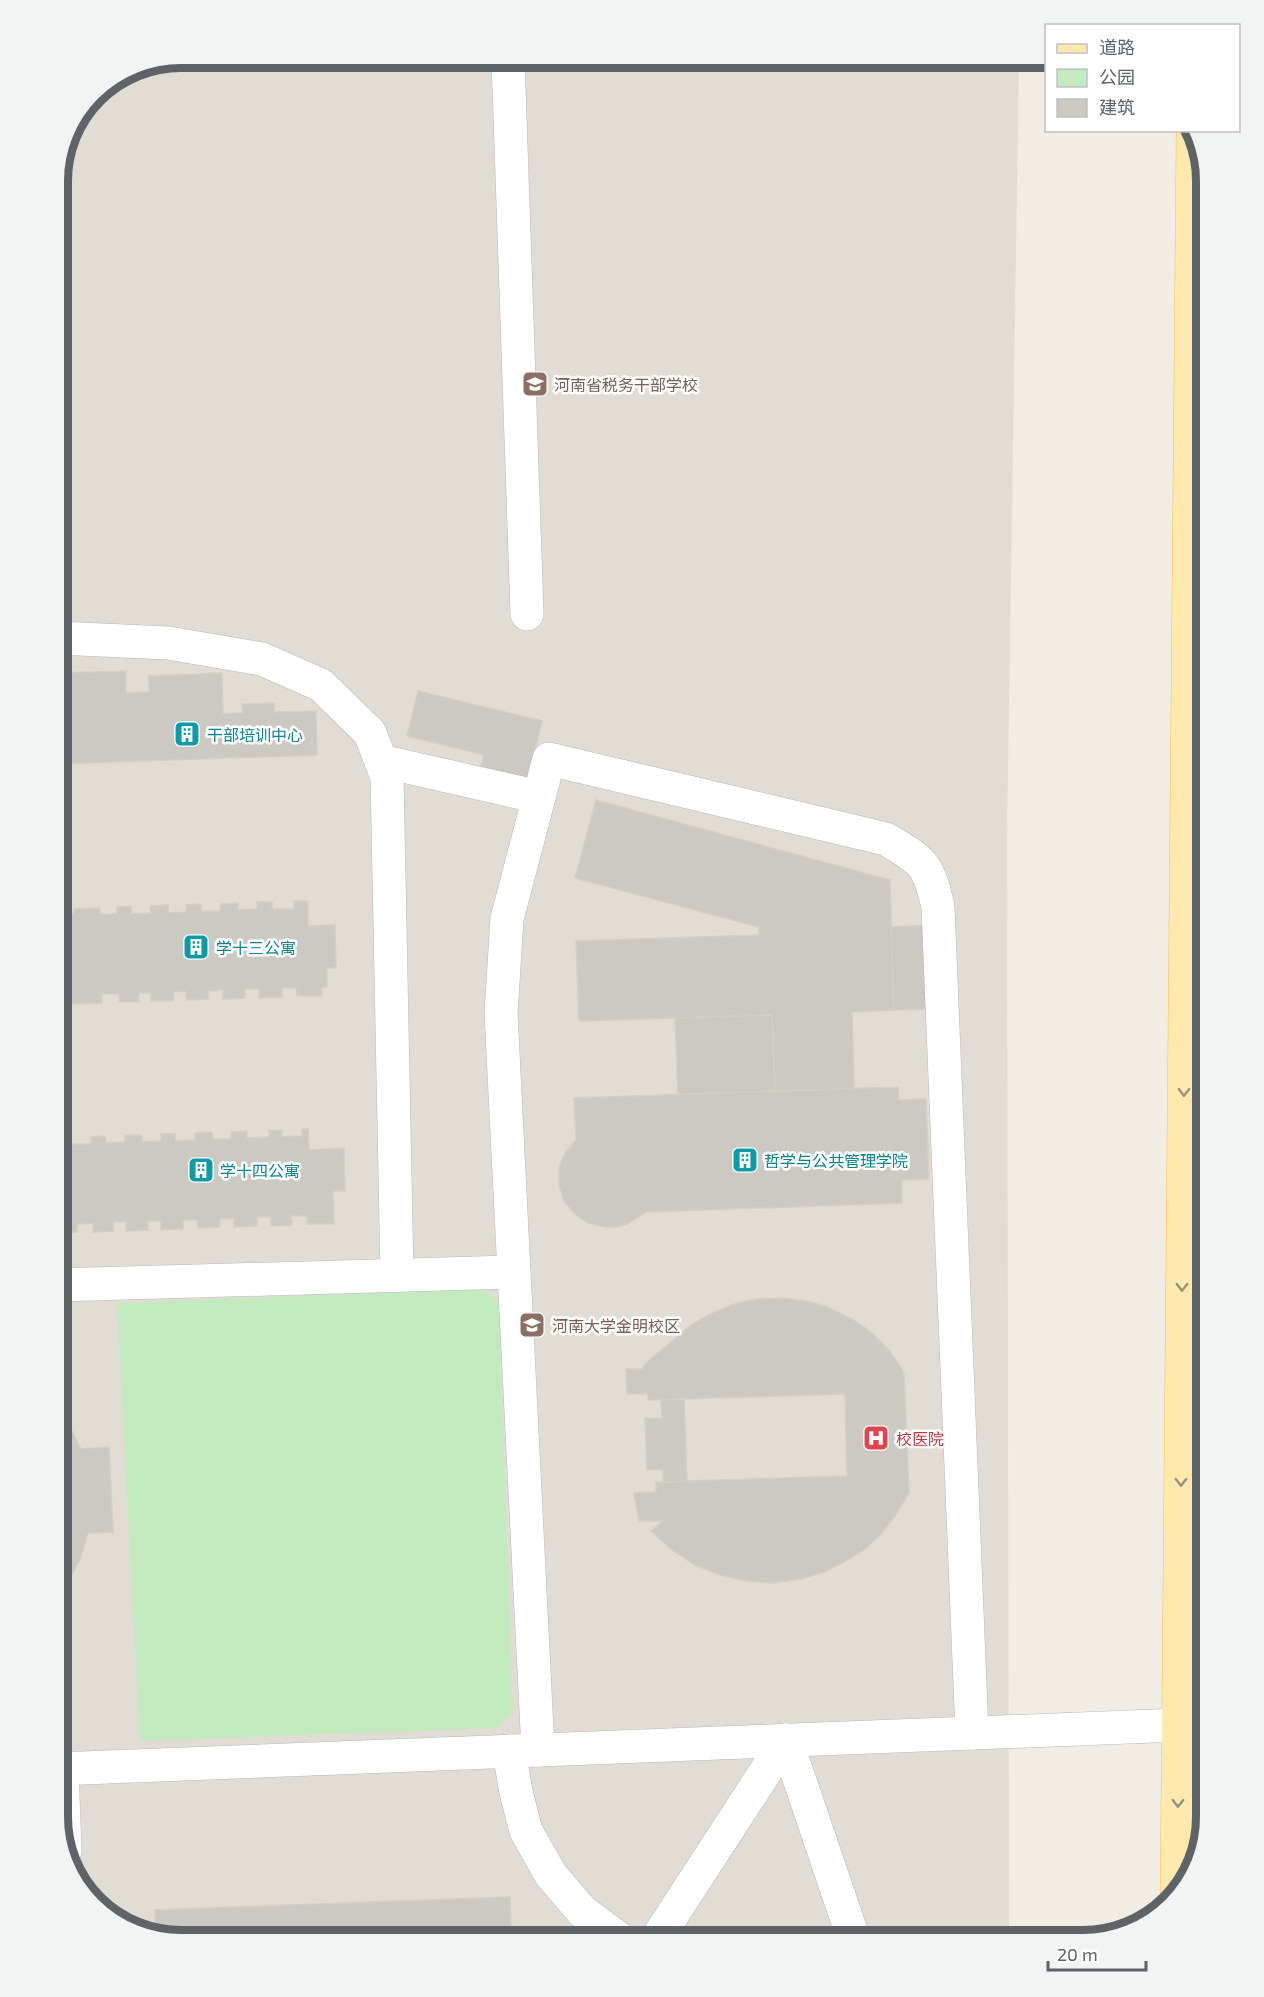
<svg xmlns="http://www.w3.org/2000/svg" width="1264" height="1997" font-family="'Exo 2','Noto Sans SC',sans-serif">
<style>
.education{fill:#e1dcd4}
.green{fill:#c4ebc0}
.building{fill:#ccc8c2;stroke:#d6cec3;stroke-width:1.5}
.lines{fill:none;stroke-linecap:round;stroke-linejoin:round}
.minor-casing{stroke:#b6b9bd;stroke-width:34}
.major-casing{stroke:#ffbd50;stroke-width:34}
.minor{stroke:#fff;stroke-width:33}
.major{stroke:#ffe9ac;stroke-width:33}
.oneway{stroke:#96927f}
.labels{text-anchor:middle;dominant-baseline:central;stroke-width:5;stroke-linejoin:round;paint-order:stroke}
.education-label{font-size:16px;fill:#785e54;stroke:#fff;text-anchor:start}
.culture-label{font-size:16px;fill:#0d838f;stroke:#fff;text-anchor:start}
.health-label{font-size:16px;fill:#be3a42;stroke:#fff;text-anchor:start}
.rim{fill:none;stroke:#5d6367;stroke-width:8}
</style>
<rect width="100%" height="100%" fill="#f1ede5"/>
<path class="education" d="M180 57H1019L1007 834 1009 1940H173L112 1919 70 1871 57 1817V173L67 133 93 93 133 66Z"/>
<path class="green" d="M478 1289 493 1296 499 1309 513 1712 497 1728 140 1741 117 1303Z"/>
<g class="building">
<path d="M126 671V693L149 692 148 676 222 673 223 714 243 713 242 704 274 703V712L316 711 317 755 57 764V673Z"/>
<path d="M418 691 542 721 527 784 479 772 484 755 407 736Z"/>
<path d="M596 800 890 880 894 1010 852 1012 854 1089 775 1091 772 1015 579 1021 576 941 759 935V927L575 878Z"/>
<path d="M294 901H308V926L335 925 336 968H327V987H322V996H297L296 988H282V997L259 998V989H245V998L223 999V990L208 991 209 999 186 1000V991L173 992 174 1001H151V993H139V1002H119V994H102V1003L64 1004V998H57V915L74 914V909L100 908V914H117V907L131 906V914L151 913 150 906 168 905V913L186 912V905L201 904V911H220L221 904 238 903V910L257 909V902H272V909H294Z"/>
<path d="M929 925 932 1009 894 1010 891 927Z"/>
<path d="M772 1015 775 1091 678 1095 675 1018Z"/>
<path d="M898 1087 899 1100 926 1099 929 1179 902 1180V1203L646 1212 627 1224 616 1227H605L588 1223 575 1214 564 1201 559 1185V1168L565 1153 576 1140 574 1098Z"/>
<path d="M302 1129H308L309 1150 344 1148 345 1191H333L334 1224H307V1216H291L292 1225 271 1226V1217H257V1226L234 1227V1218L220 1219V1227L198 1228 197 1220H183V1229L161 1230V1221H148V1230L126 1231V1222H113L114 1231 93 1232V1223L77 1224V1232L57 1233V1134H60L61 1139 70 1138V1144H91V1137L105 1136 106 1143 125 1142V1135H142V1142L161 1141V1134H175V1141L195 1140V1133L212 1132 213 1139H231V1132L247 1131V1138L269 1137V1130H282V1137L302 1136Z"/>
<path d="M782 1298 807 1301 830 1308 852 1319 871 1332 888 1349 902 1369 904 1374 909 1493 895 1516 881 1534 864 1550 844 1562 824 1572 801 1579 774 1583 747 1581 720 1575 695 1565 672 1550 651 1531 663 1521H639L634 1493 656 1492V1482L847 1476 845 1394 648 1400V1394H627L626 1369H642L645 1364 687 1328 708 1315 731 1305 756 1299Z"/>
<path d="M684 1399 687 1481 663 1482V1470H647L645 1418H662L661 1400Z"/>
<path d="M57 1409 68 1423 81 1449 109 1447 113 1532 88 1533 80 1559 68 1582 57 1596Z"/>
<path d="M510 1897 511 1927 522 1926 523 1940H173L156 1934 155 1910Z"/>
</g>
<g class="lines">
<g class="minor-casing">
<g id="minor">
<path d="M508 57 527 614"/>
<path d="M57 638 168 643 262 659 321 685 370 733 387 777 397 1275"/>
<path d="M381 761 539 797"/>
<path d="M57 1285 514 1272"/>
<path d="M1179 1696 1207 1694"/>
<path d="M786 1740 854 1940"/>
<path d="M538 1750 501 1013 507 919 549 759 886 839C924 862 928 863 938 907L972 1733"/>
<path d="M509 1751 516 1792 526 1831 551 1875 582 1911 621 1940"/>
<path d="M1178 1757 1207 1756"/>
<path d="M62 1768 65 1851"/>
<path d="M57 1769 1179 1725"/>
<path d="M656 1940 786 1740"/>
</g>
</g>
<g class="major-casing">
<path id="major" d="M1177 1891 1193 130"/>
</g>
<use href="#minor" class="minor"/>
<use href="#major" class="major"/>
</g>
<defs><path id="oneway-chevron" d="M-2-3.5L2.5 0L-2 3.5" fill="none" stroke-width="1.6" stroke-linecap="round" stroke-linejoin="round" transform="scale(1.5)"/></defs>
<g class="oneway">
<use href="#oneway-chevron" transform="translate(1184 1092) rotate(91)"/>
<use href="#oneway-chevron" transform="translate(1182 1287) rotate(91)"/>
<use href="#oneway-chevron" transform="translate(1181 1482) rotate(90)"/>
<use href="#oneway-chevron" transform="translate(1178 1803) rotate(91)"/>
</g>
<defs>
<g id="university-square" transform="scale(1.35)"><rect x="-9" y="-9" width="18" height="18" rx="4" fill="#8d6e63" stroke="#fff"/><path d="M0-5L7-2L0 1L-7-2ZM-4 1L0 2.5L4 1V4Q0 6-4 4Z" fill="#fff"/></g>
<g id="building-square" transform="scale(1.35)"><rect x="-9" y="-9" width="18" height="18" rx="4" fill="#0f9aa8" stroke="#fff"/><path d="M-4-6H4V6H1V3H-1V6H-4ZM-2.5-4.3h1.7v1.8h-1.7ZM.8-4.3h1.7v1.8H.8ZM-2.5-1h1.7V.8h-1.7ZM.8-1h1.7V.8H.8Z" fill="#fff"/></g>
<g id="hospital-square" transform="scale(1.35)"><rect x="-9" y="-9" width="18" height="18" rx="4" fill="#e0444e" stroke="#fff"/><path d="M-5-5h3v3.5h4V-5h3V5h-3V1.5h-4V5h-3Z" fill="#fff"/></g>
</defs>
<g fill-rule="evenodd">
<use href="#university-square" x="535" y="384"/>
<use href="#building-square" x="187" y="734"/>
<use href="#building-square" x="196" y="947"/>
<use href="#building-square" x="745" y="1160"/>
<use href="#building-square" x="201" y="1170"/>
<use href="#university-square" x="532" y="1325"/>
<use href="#hospital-square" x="876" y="1438"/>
</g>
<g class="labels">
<g class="education-label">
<text x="554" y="384">河南省税务干部学校</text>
<text x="552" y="1325">河南大学金明校区</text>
</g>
<g class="culture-label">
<text x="207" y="734">干部培训中心</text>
<text x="216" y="947">学十三公寓</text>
<text x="764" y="1160">哲学与公共管理学院</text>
<text x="220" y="1170">学十四公寓</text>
</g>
<g class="health-label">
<text x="896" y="1438">校医院</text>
</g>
</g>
<path d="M0 0H1264V1997H0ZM181 68H1083A113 113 0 0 1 1196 181V1817A113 113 0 0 1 1083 1930H181A113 113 0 0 1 68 1817V181A113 113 0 0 1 181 68Z" fill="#f2f3f3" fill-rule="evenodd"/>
<path class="rim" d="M181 68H1083A113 113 0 0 1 1196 181V1817A113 113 0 0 1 1083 1930H181A113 113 0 0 1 68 1817V181A113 113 0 0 1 181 68Z"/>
<rect x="1045" y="24" width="195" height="108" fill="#ffffff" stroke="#bec1c2" stroke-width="1.5"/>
<rect x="1057" y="44" width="30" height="9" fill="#ffe9ac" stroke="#bec1c2" stroke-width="1.5"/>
<text x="1099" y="54" font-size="18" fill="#5d6367">道路</text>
<rect x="1057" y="69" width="30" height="18" fill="#c4ebc0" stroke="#bec1c2" stroke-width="1.5"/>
<text x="1099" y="84" font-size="18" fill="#5d6367">公园</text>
<rect x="1057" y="99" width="30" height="18" fill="#ccc8c2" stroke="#bec1c2" stroke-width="1.5"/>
<text x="1099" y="114" font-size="18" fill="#5d6367">建筑</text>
<path d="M1048 1961v9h98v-9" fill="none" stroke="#5d6367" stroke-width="3"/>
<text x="1057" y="1961" font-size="18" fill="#5d6367" stroke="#ffffff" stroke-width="4.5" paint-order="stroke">20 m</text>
</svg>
